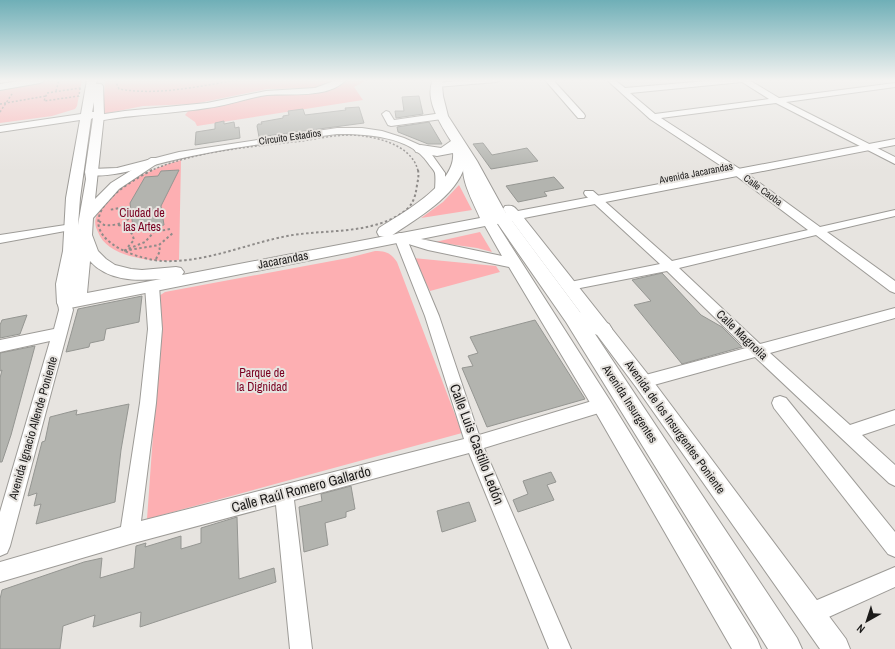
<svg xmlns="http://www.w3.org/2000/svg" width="895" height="649" font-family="'Archivo Narrow',sans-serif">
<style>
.green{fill:#fdafb2}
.building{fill:#b3b4af;stroke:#959692}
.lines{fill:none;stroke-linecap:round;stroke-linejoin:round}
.minor-casing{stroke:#9d9b97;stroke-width:2}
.major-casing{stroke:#9d9b97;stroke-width:2}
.highway-casing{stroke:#9d9b97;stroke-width:2}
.path-far1{stroke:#8f8c8a;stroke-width:1.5;stroke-dasharray:2 2;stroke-linecap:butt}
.path{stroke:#8f8c8a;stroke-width:2;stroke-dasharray:2.5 2.5;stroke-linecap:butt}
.minor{fill:#fff;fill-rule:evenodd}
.major{fill:#fff;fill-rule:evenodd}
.highway{fill:#fff;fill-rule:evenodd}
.labels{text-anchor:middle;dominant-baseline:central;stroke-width:4;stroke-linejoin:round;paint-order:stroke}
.far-street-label{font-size:10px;fill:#1c1b1a;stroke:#e7e4e0}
.park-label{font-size:12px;fill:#790021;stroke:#e7e4e0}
.street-label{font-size:12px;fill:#1c1b1a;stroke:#e7e4e0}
.near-street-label{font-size:14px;fill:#1c1b1a;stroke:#e7e4e0}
</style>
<rect width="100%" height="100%" fill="#e7e4e0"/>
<g class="green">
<path d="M53 80H82L77 106 75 109 52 116 0 123V89Z"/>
<path d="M105 80H338L320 88 267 89 194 104 143 106 103 114Z"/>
<path d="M349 80H367L354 87 363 100 197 126 195 122 185 115 189 110C213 105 238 99 262 95 290 91 326 99 349 80Z"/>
<path d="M181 160 179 260C156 263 107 258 98 232 95 226 94 222 97 215 107 188 155 167 181 160Z"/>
<path d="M459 185 472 210 421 218 443 202Z"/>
<path d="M480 232 492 252 477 248 435 242Z"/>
<path d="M375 251C386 251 391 253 397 262L462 433 147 519 160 337 159 296 165 292 348 258Z"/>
<path d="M413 258 496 266 500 272 430 291Z"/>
</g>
<g class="building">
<path d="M419 96 423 114 396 118 395 111H404L402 97Z"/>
<path d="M359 107 364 123 259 137 257 126 258 124H262L261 122 283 118V116L289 115 288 111 303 109 305 115 346 110 345 108Z"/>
<path d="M224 121V124L234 122 235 128 239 127 240 138 195 145 196 132 215 129V123Z"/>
<path d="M429 122 442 144H428L398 132 397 127Z"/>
<path d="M483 143 492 155 527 148 538 161 491 169 473 144Z"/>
<path d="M179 170 161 206 164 225 143 230 142 226 133 228 130 203 145 177 158 176 161 171Z"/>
<path d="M554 177 564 188 544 192 547 196 518 202 506 186Z"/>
<path d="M662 273 701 315 722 327 742 347 682 364 634 305 651 301 632 280Z"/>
<path d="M142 296 139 322 106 329 104 340 90 343 89 347 66 352 78 309Z"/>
<path d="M27 315 20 334 0 338V325L2 320Z"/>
<path d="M535 320 585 399 487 427 462 368 473 366 468 356 478 353 470 337Z"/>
<path d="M35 346 11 435 2 462H0V378L2 370 0 371V353Z"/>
<path d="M129 404 121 450 115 502 36 524 41 504 34 506 37 493 28 496 42 442 45 441 50 417 77 410 76 415Z"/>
<path d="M551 472 556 482 547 485 554 500 518 512 513 500 528 494 523 481Z"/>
<path d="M351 486 355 509 346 512V517L325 523 328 545 304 552 299 507 322 501 321 494Z"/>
<path d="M469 502 476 521 442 532 437 511Z"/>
<path d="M237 517 239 579 274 568 276 582 140 627 141 612 93 627 95 615 63 626 60 649H0V599L2 590 84 562 102 558 100 578 134 568 136 546 146 543 145 547 181 536V549L201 543V528Z"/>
</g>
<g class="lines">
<g class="minor-casing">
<g id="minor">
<path d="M337 80H346C328 99 290 93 267 95 246 98 227 106 207 108 171 114 134 114 98 121L94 118 98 115 125 111 207 103 266 91 315 88Z"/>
<path d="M470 80H500L496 82 436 87 432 85 436 83Z"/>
<path d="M545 80H553L584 114 585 116 584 118H578Z"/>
<path d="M607 80H615L625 88 718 80H749L779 98 895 83V87L786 102 895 157V164L776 103 661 118 743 171 820 227 895 210V216L827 232 895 281V293L890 291 816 235 679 268 760 344 895 308V318L770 353 850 425 895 410V424L862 435 895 465V486L889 483 755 357 643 388 638 387 635 382 638 377 746 348 667 271 570 290 565 289 563 286 565 283 660 264 585 195 584 193 585 191H593L672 261 808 230 735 175 650 119ZM742 82 769 99 655 114 630 93Z"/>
<path d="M386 111 389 112 394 120 442 113 446 116 442 119 391 126 388 125 382 114Z"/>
<path d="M337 128H362L382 131 404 138 424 147 430 152 445 173V192L440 195 435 192C435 186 436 179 435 173 434 170 430 166 428 163 410 136 366 134 337 134 276 142 213 149 154 165 142 168 94 182 86 172L91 169 117 168 179 152Z"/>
<path d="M72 224 76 225 78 227 76 229 0 243V235Z"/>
<path d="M400 233 404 234 406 237 439 316 479 435 602 398 608 400 610 405 608 410 602 412 484 448 571 649H549L469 453 294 500 312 649H290L276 505 130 544 0 582V562L121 527 140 403 148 329 145 286 147 283 152 282 157 283 159 286 162 329 156 403 141 521 464 439 425 316 394 237 396 234Z"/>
<path d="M65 298 70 300 73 310 67 333 10 546 7 553 0 556V512L50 341 0 352V340L54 329 59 310 58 303 60 300Z"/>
<path d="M780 396 786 398 895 532V557L888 554 774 408 772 403 774 398Z"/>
<path d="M895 567V587L811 625 803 622 800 614 803 606Z"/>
</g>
</g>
<g class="major-casing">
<g id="major">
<path d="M25 80H45L40 83 0 90V84Z"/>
<path d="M87 80H97L96 84H101L103 86 104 115 95 199 111 183 151 158H159L161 161 119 189 93 218 92 235 98 251 106 259 115 265 131 269 142 270 176 267 181 268 184 272 182 275 480 218C474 203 456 173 466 158H474L476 161 475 176 493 215 506 213 503 209 505 206C512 205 514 206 518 211L895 139V145L524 218 650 377 846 639 850 649H820L636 387 512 221 497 224 609 399 757 639 761 649H732L595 411 509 267 428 250 402 242 65 309 59 307 57 303 56 284 63 251 66 198 80 120 0 132V126L81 114ZM94 102V112H92ZM93 118 85 172 86 179 78 225 80 198 91 119ZM485 226 502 256 421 239ZM90 261C108 281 136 281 161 279L87 293Z"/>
</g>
</g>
<g class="highway-casing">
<path id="highway" d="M433 80H443L442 85 443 96 448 116 477 161 504 210 580 312 609 324 612 329 609 334 602 337 595 334 797 638 802 649H768L566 322 489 211 465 165C457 196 416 219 391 236L385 237 379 236 377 232 379 228C401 214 456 184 453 153L437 156 416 152 414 149 416 146 421 145 441 148 451 141C441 125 424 99 433 80Z"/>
</g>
<g class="path-far1">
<path d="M115 80 119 89C159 96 199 86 238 80"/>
<path d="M80 88 79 96 44 101 47 93Z"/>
<path d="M56 91 59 80"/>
<path d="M0 104 46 96"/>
<path d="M0 112 12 94"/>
<path d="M150 171C197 150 252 147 302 141 322 138 343 133 363 136 385 139 413 148 418 171"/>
</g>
<g class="path">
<path d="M152 170C135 179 103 197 99 217 92 245 143 260 162 261 205 263 246 244 287 236 324 229 365 235 399 215 412 207 415 200 417 185 418 180 419 176 418 170"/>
<path d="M99 221 104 225C116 226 126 223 134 214V210L124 207 109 210"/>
<path d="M118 225C127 227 132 231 134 240L127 248"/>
<path d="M170 229 154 232 145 242 123 251 159 245 173 233"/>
<path d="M156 259 160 251 159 245"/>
</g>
<use href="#minor" class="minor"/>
<use href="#major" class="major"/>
<use href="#highway" class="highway"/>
</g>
<linearGradient id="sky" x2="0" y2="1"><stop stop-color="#6fafb7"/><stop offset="0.47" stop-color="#f4f3f1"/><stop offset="1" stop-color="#f4f3f1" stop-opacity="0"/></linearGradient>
<rect width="895" height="171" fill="url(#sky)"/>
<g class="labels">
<g class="far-street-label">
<text transform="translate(290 137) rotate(-8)">Circuito Estadios</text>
<text transform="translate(696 173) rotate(-11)">Avenida Jacarandas</text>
<text transform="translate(763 190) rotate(36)">Calle Caoba</text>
</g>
<g class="park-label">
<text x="142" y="213">Ciudad de<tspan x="142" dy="14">las Artes</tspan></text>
<text x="262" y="373">Parque de<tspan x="262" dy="14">la Dignidad</tspan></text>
</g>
<g class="street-label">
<text transform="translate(283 260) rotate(-11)">Jacarandas</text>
<text transform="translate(742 335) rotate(44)">Calle Magnolia</text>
<text transform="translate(630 404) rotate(57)">Avenida Insurgentes</text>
<text transform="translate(675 427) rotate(54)">Avenida de los Insurgentes Poniente</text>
<text transform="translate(33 428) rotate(-74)">Avenida Ignacio Allende Poniente</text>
</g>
<g class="near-street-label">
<text transform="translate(477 444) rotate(69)">Calle Luis Castillo Ledón</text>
<text transform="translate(301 489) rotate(-15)">Calle Raúl Romero Gallardo</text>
</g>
</g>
<g transform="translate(867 621) rotate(219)" stroke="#e7e4e0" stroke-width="3" paint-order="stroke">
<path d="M0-3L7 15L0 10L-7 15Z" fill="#1c1b1a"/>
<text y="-6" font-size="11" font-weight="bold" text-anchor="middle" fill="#1c1b1a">N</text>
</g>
</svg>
